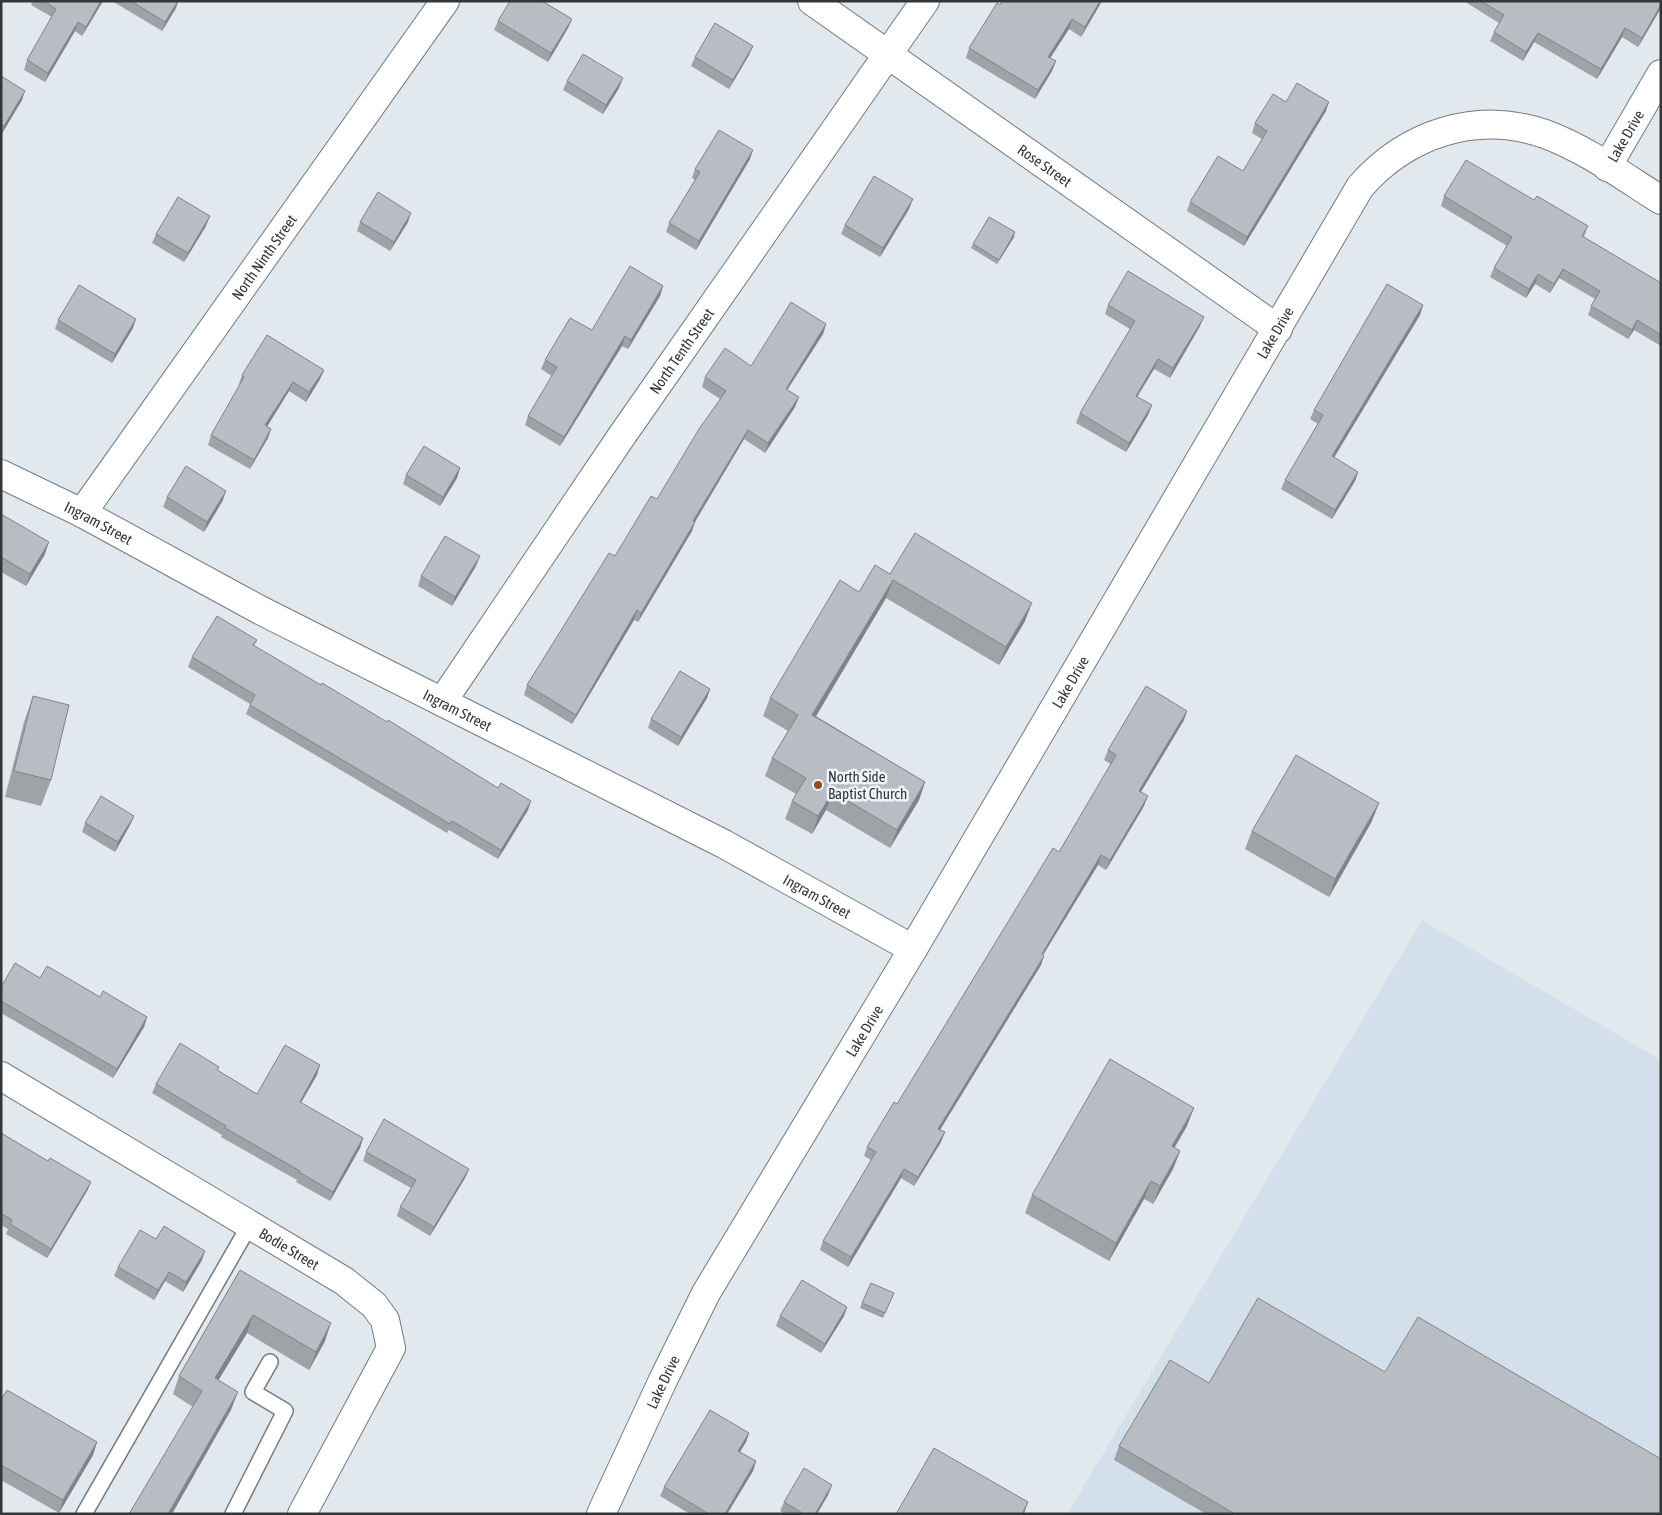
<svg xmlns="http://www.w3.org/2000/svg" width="1662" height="1515" font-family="'Asap Condensed',sans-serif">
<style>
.built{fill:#d3e0eb}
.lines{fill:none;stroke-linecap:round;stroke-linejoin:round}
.service-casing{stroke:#757a7f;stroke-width:18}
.minor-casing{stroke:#757a7f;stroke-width:30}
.service{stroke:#fff;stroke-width:15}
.minor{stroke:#fff;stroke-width:28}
.wall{fill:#9da3a7}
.shaded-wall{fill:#808488}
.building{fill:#b7bdc2;stroke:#808488}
.poi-dot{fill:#934e23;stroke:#f0f6fb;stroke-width:2}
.labels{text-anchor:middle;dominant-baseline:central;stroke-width:5;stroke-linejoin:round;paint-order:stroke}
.street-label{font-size:15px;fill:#343739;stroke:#f0f6fb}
.poi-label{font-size:15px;fill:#343739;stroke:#f0f6fb;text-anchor:start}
</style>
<rect width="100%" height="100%" fill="#e2e9ee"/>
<path class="built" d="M1422 920 1661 1060V1514H1067Z"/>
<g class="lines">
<g class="service-casing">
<g id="service">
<path d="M84 1514 249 1226"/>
<path d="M233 1514 285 1411 253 1392 270 1362"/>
</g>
</g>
<g class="minor-casing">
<g id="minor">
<path id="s1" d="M812 1 1278 329"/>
<path id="s2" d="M1607 167 1661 74"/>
<path id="s3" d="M1 474 82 513 260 610 724 844 913 949"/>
<path id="s4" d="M82 513 445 1"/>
<path id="s5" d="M442 702 621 437 925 1"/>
<path id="s6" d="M1 1076 344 1281 374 1305 385 1320 391 1348 302 1514"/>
<path id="s7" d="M601 1514 663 1380 706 1293 913 949 1360 187C1406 134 1476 110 1545 134 1586 149 1624 177 1661 200"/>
</g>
</g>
<use href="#service" class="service"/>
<use href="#minor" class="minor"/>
</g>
<g class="wall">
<path d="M33 1H103L82 36 75 31 45 82 24 70 27 60 52 17 31 5Z"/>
<path d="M112 1H178L176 8 162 31Z"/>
<path d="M1102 1 1081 37 1069 29 1050 58 1056 61 1052 71 1035 99 966 58 969 48 1000 5Z"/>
<path d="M1467 1H1661V8L1638 47 1622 37 1597 79 1534 42 1523 61 1490 41 1494 32 1499 23 1467 3Z"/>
<path d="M572 19 568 28 548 62 494 30 498 21Z"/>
<path d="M753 46 749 55 729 89 691 66 695 57Z"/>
<path d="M1 76 22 100 1 135Z"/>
<path d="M567 81 619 88 603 114 563 90Z"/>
<path d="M1286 102 1326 111 1244 246 1187 211 1190 202 1243 171 1262 139 1252 133 1255 123Z"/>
<path d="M750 159 696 250 666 232 669 223 695 180 692 178 695 169Z"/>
<path d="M1444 196 1534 200 1588 226 1584 237 1661 283V346L1634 330 1628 339 1588 315 1591 306 1595 299 1559 278 1550 293 1535 284 1526 298 1490 277 1494 268 1507 246 1441 206Z"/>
<path d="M909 209 880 257 841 234 845 225Z"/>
<path d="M360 222H408L390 251 357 231Z"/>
<path d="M206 226 184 262 152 243 156 234Z"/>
<path d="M1014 237 997 264 971 248 973 244Z"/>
<path d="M663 286 660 296 628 349 622 346 560 446 525 425 528 416 552 376 541 369 545 360Z"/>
<path d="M1108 305 1200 326 1170 378 1154 369 1137 397 1152 405 1148 415 1126 452 1076 423 1080 413 1130 329 1105 314Z"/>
<path d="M1423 305 1420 315 1334 457 1358 472 1355 481 1332 519 1281 489 1285 480 1318 424 1310 419 1314 410Z"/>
<path d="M58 320 133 328 112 363 55 329Z"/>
<path d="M826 324 823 334 787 390 799 397 795 407 765 453 744 439 695 522 692 531 638 622 634 620 572 724 524 695 527 685 615 556 657 499 720 399 702 387 705 377 751 366Z"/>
<path d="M324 370 320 379 306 402 289 391 267 426 271 429 268 438 250 469 208 445 211 435 240 385 239 384 242 375Z"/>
<path d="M460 468 457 478 440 506 403 484 406 475Z"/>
<path d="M167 497 223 500 204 532 163 507Z"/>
<path d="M1 514 45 554 26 586 1 572Z"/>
<path d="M476 566 452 606 418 586 421 576Z"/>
<path d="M890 574 1025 621 999 665 886 598 816 716 925 782 919 800 890 848 826 810 812 834 785 819 792 801 796 794 765 776 772 758 788 731 763 716 770 698 859 592Z"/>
<path d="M257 640 254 646 528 810 498 859 449 830 447 833 246 714 250 704 188 667 192 657Z"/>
<path d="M710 689 707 698 678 746 648 728 651 719Z"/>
<path d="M33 696 51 780 41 806 5 797 24 722Z"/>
<path d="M1184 720 1141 792 1144 806 1106 870 1098 865 1043 955 1041 965 940 1130 945 1132 941 1142 914 1186 901 1178 848 1267 820 1250 823 1241 871 1160 864 1156 867 1147 897 1104 1059 852 1111 764 1104 760 1108 750Z"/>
<path d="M134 816 130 825 115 852 82 832 85 823Z"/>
<path d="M1372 821 1329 897 1245 849 1252 831Z"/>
<path d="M40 978 147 1017 144 1027 113 1078 1 1013V987Z"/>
<path d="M219 1067 217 1071 257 1094 317 1075 301 1103 363 1138 360 1148 330 1201 296 1182 297 1180 221 1137 222 1135 152 1093 156 1084Z"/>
<path d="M1187 1126 1174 1148 1180 1151 1173 1169 1153 1204 1144 1199 1109 1261 1025 1213 1032 1195Z"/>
<path d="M1 1133 48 1161 91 1182 87 1191 47 1258 6 1234 8 1229 1 1225Z"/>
<path d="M366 1152 469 1169 465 1178 430 1236 397 1216 400 1207 411 1188 363 1161Z"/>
<path d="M156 1239 202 1260 183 1292 165 1281 154 1300 114 1276 118 1267Z"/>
<path d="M240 1270 325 1341 309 1370 247 1333 218 1380 231 1410 193 1407 173 1394 179 1376Z"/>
<path d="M894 1293 883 1318 860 1308 862 1303Z"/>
<path d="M847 1307 844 1316 821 1353 776 1326 780 1316Z"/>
<path d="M1385 1372 1661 1514H1206L1114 1460 1119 1446 1209 1383Z"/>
<path d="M1 1400 97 1442 93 1455 59 1513 1 1480Z"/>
<path d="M749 1433 746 1442 740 1452 756 1461 753 1471 727 1514H690L660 1496 664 1487Z"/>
<path d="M832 1485 828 1495 817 1514H785L780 1511 784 1502Z"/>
</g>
<g class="shaded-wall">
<path d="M101 1H103L82 36 86 27Z"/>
<path d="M178 1 176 8 162 31 165 22Z"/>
<path d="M1100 1H1102L1081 37 1085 27Z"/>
<path d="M1661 5V8L1638 47 1642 38Z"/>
<path d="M572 19 568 28 548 62 551 53Z"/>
<path d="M1072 19 1069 29 1045 66 1048 57Z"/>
<path d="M78 22 75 31 45 82 48 73Z"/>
<path d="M1625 28 1622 37 1597 79 1601 69Z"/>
<path d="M1538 33 1534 42 1523 61 1526 52Z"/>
<path d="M753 46 749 55 729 89 733 80Z"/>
<path d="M1056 61 1052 71 1035 99 1038 90Z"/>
<path d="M623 78 619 88 603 114 606 105Z"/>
<path d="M25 91 22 100 1 135 4 126Z"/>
<path d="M1329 102 1326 111 1244 246 1247 237Z"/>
<path d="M753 150 750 159 696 250 699 241Z"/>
<path d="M913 199 909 209 880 257 883 248Z"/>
<path d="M411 213 408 222 390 251 394 242Z"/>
<path d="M210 216 206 226 184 262 188 253Z"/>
<path d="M1015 232 1014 237 997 264 999 260Z"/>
<path d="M1563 269 1559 278 1550 293 1554 284Z"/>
<path d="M1538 274 1535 284 1526 298 1529 289Z"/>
<path d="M663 286 660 296 628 349 631 340Z"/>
<path d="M1423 305 1420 315 1329 466 1332 456Z"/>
<path d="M1204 317 1200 326 1170 378 1173 368Z"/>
<path d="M136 319 133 328 112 363 115 354Z"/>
<path d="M1637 320 1634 330 1628 339 1632 330Z"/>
<path d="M826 324 823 334 782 398 786 389Z"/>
<path d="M625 336 622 346 560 446 564 437Z"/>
<path d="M1158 359 1154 369 1132 405 1136 396Z"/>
<path d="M324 370 320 379 306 402 309 392Z"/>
<path d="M293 382 289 391 262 435 265 425Z"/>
<path d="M799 397 795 407 765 453 768 443Z"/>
<path d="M1152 405 1148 415 1126 452 1129 443Z"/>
<path d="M271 429 268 438 250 469 254 460Z"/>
<path d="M748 430 744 439 690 530 693 521Z"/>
<path d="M460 468 457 478 440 506 443 497Z"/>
<path d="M1358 472 1355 481 1332 519 1335 510Z"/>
<path d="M226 491 223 500 204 532 207 522Z"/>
<path d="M695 522 692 531 638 622 641 613Z"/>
<path d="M49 542 45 554 26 586 30 574Z"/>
<path d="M480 556 476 566 452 606 455 597Z"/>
<path d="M893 580 886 598 806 733 812 715Z"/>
<path d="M1032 603 1025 621 999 665 1006 647Z"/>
<path d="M637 610 634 620 572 724 576 715Z"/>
<path d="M710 689 707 698 678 746 681 737Z"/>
<path d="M1187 711 1184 720 1136 800 1139 791Z"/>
<path d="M925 782 919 800 890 848 897 830Z"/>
<path d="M833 792 826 810 812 834 818 816Z"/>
<path d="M1148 796 1144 806 1106 870 1110 860Z"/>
<path d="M531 801 528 810 498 859 501 850Z"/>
<path d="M1379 803 1372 821 1329 897 1335 879Z"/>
<path d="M134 816 130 825 115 852 118 842Z"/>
<path d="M1101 855 1098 865 1038 963 1042 954Z"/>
<path d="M1044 956 1041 965 935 1138 938 1129Z"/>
<path d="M147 1017 144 1027 113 1078 117 1069Z"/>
<path d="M320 1065 317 1075 296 1111 300 1102Z"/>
<path d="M1194 1108 1187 1126 1165 1164 1172 1146Z"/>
<path d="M945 1132 941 1142 914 1186 918 1177Z"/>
<path d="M363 1138 360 1148 330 1201 333 1192Z"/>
<path d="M1180 1151 1173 1169 1153 1204 1160 1186Z"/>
<path d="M469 1169 465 1178 430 1236 434 1227Z"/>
<path d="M904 1169 901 1178 848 1267 851 1257Z"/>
<path d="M1151 1181 1144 1199 1109 1261 1116 1243Z"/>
<path d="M91 1182 87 1191 47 1258 51 1249Z"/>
<path d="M205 1251 202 1260 183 1292 186 1282Z"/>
<path d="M169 1272 165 1281 154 1300 158 1290Z"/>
<path d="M847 1307 844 1316 821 1353 825 1344Z"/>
<path d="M253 1315 247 1333 209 1396 215 1378Z"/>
<path d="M331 1323 325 1341 309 1370 316 1352Z"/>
<path d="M238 1392 231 1410 172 1514H168Z"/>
<path d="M749 1433 746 1442 735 1460 738 1451Z"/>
<path d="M97 1442 93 1455 59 1513 63 1500Z"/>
<path d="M756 1461 753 1471 727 1514H725Z"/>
<path d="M832 1485 828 1495 817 1514H815Z"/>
<path d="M1028 1502 1024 1514H1022Z"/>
</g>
<g class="building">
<path d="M44 1H101L86 27 78 22 48 73 27 60 56 9Z"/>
<path d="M131 1H178L165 22Z"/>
<path d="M510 1H542L572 19 551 53 498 21Z"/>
<path d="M1002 1H1100L1085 27 1072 19 1048 57 1056 61 1038 90 969 48 997 3 1000 5Z"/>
<path d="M1481 1H1661V5L1642 38 1625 28 1601 69 1538 33 1526 52 1494 32 1504 15Z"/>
<path d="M715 23 753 46 733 80 695 57Z"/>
<path d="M583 54 623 78 606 105 567 81Z"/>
<path d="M1 76 25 91 4 126 1 124Z"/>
<path d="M1297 83 1329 102 1247 237 1190 202 1218 156 1243 171 1267 131 1255 123 1273 94 1286 102Z"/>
<path d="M719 130 753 150 699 241 669 223 700 172 695 169Z"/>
<path d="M1466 160 1534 200 1537 196 1588 226 1582 236 1661 283V335L1637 320 1632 330 1591 306 1600 291 1563 269 1554 284 1538 274 1529 289 1494 268 1512 237 1444 196Z"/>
<path d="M874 176 913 199 883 248 845 225Z"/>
<path d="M378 192 411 213 394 242 360 222Z"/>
<path d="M178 197 210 216 188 253 156 234Z"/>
<path d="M989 217 1015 232 999 260 973 244Z"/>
<path d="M630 266 663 286 631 340 625 336 564 437 528 416 557 367 545 360 570 318 592 330Z"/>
<path d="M1128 271 1204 317 1173 368 1158 359 1136 396 1152 405 1129 443 1080 413 1135 321 1108 305Z"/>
<path d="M1387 284 1423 305 1332 456 1358 472 1335 510 1285 480 1323 415 1314 410Z"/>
<path d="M79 285 136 319 115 354 58 320Z"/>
<path d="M791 302 826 324 786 389 799 397 768 443 748 430 693 521 695 522 641 613 637 610 576 715 527 685 609 553 615 556 651 496 657 499 699 429 726 391 705 377 725 348 751 366Z"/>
<path d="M267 335 324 370 309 392 293 382 265 425 271 429 254 460 211 435 244 377 242 375Z"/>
<path d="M424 446 460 468 443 497 406 475Z"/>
<path d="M186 466 226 491 207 522 167 497Z"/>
<path d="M1 514 49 542 30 574 1 557Z"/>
<path d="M915 533 1032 603 1006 647 893 580 812 715 925 782 897 830 833 792 818 816 792 801 806 778 772 758 798 715 770 698 840 580 859 592 875 565 890 574Z"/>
<path d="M445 536 480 556 455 597 421 576Z"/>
<path d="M217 616 257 640 253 645 321 685 322 683 387 722 388 720 498 788 501 783 531 801 501 850 452 821 450 824 250 705 255 695 192 657Z"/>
<path d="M680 671 710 689 681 737 651 719Z"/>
<path d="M1146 686 1187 711 1139 791 1148 796 1110 860 1101 855 1042 954 1044 956 938 1129 945 1132 918 1177 904 1169 851 1257 823 1241 876 1152 867 1147 894 1102 897 1104 1053 848 1059 852 1116 755 1108 750Z"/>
<path d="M33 696 69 705 51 780 14 771Z"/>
<path d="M1296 755 1379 803 1335 879 1252 831Z"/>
<path d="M101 796 134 816 118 842 85 823Z"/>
<path d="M15 963 40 978 47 966 100 997 103 991 147 1017 117 1069 1 1001V987Z"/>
<path d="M180 1043 219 1067 217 1070 257 1094 285 1045 320 1065 300 1102 363 1138 333 1192 299 1172 300 1171 225 1128 226 1126 156 1084Z"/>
<path d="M1110 1059 1194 1108 1172 1146 1180 1151 1160 1186 1151 1181 1116 1243 1032 1195Z"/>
<path d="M384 1119 469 1169 434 1227 400 1207 416 1180 366 1152Z"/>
<path d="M1 1133 48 1161 50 1158 91 1182 51 1249 10 1224 12 1220 1 1213Z"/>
<path d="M164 1226 205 1251 186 1282 169 1272 158 1290 118 1267 140 1230 156 1239Z"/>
<path d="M240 1270 331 1323 316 1352 253 1315 215 1378 238 1392 168 1514H129L202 1391 179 1376Z"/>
<path d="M802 1280 847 1307 825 1344 780 1316Z"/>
<path d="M871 1283 894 1293 885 1313 862 1303Z"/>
<path d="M1258 1298 1385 1372 1418 1317 1661 1459V1512L1660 1514H1235L1119 1446 1170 1360 1209 1383Z"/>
<path d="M7 1390 97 1442 63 1500 1 1465V1400Z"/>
<path d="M710 1410 749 1433 738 1451 756 1461 725 1514H709L664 1487Z"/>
<path d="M934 1448 1028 1502 1022 1514H896Z"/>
<path d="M804 1468 832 1485 815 1514H804L784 1502Z"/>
</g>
<circle class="poi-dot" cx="818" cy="785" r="5"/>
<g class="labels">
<g class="street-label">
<text stroke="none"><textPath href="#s2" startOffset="36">Lake Drive</textPath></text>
<text stroke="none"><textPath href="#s1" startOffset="285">Rose Street</textPath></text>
<text stroke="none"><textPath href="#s4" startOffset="314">North Ninth Street</textPath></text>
<text stroke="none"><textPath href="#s7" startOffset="1361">Lake Drive</textPath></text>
<text stroke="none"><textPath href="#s5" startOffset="425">North Tenth Street</textPath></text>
<text stroke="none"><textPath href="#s3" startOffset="109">Ingram Street</textPath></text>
<text stroke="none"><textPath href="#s7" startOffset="956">Lake Drive</textPath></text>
<text stroke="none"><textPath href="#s3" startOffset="514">Ingram Street</textPath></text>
<text stroke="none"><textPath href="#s3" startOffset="919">Ingram Street</textPath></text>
<text stroke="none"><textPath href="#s7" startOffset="551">Lake Drive</textPath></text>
<text stroke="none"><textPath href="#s6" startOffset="336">Bodie Street</textPath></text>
<text stroke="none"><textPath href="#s7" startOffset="146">Lake Drive</textPath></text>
</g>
<g class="poi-label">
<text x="828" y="776">North Side<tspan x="828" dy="17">Baptist Church</tspan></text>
</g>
</g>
<rect width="1662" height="1515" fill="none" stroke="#343739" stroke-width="5"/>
</svg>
